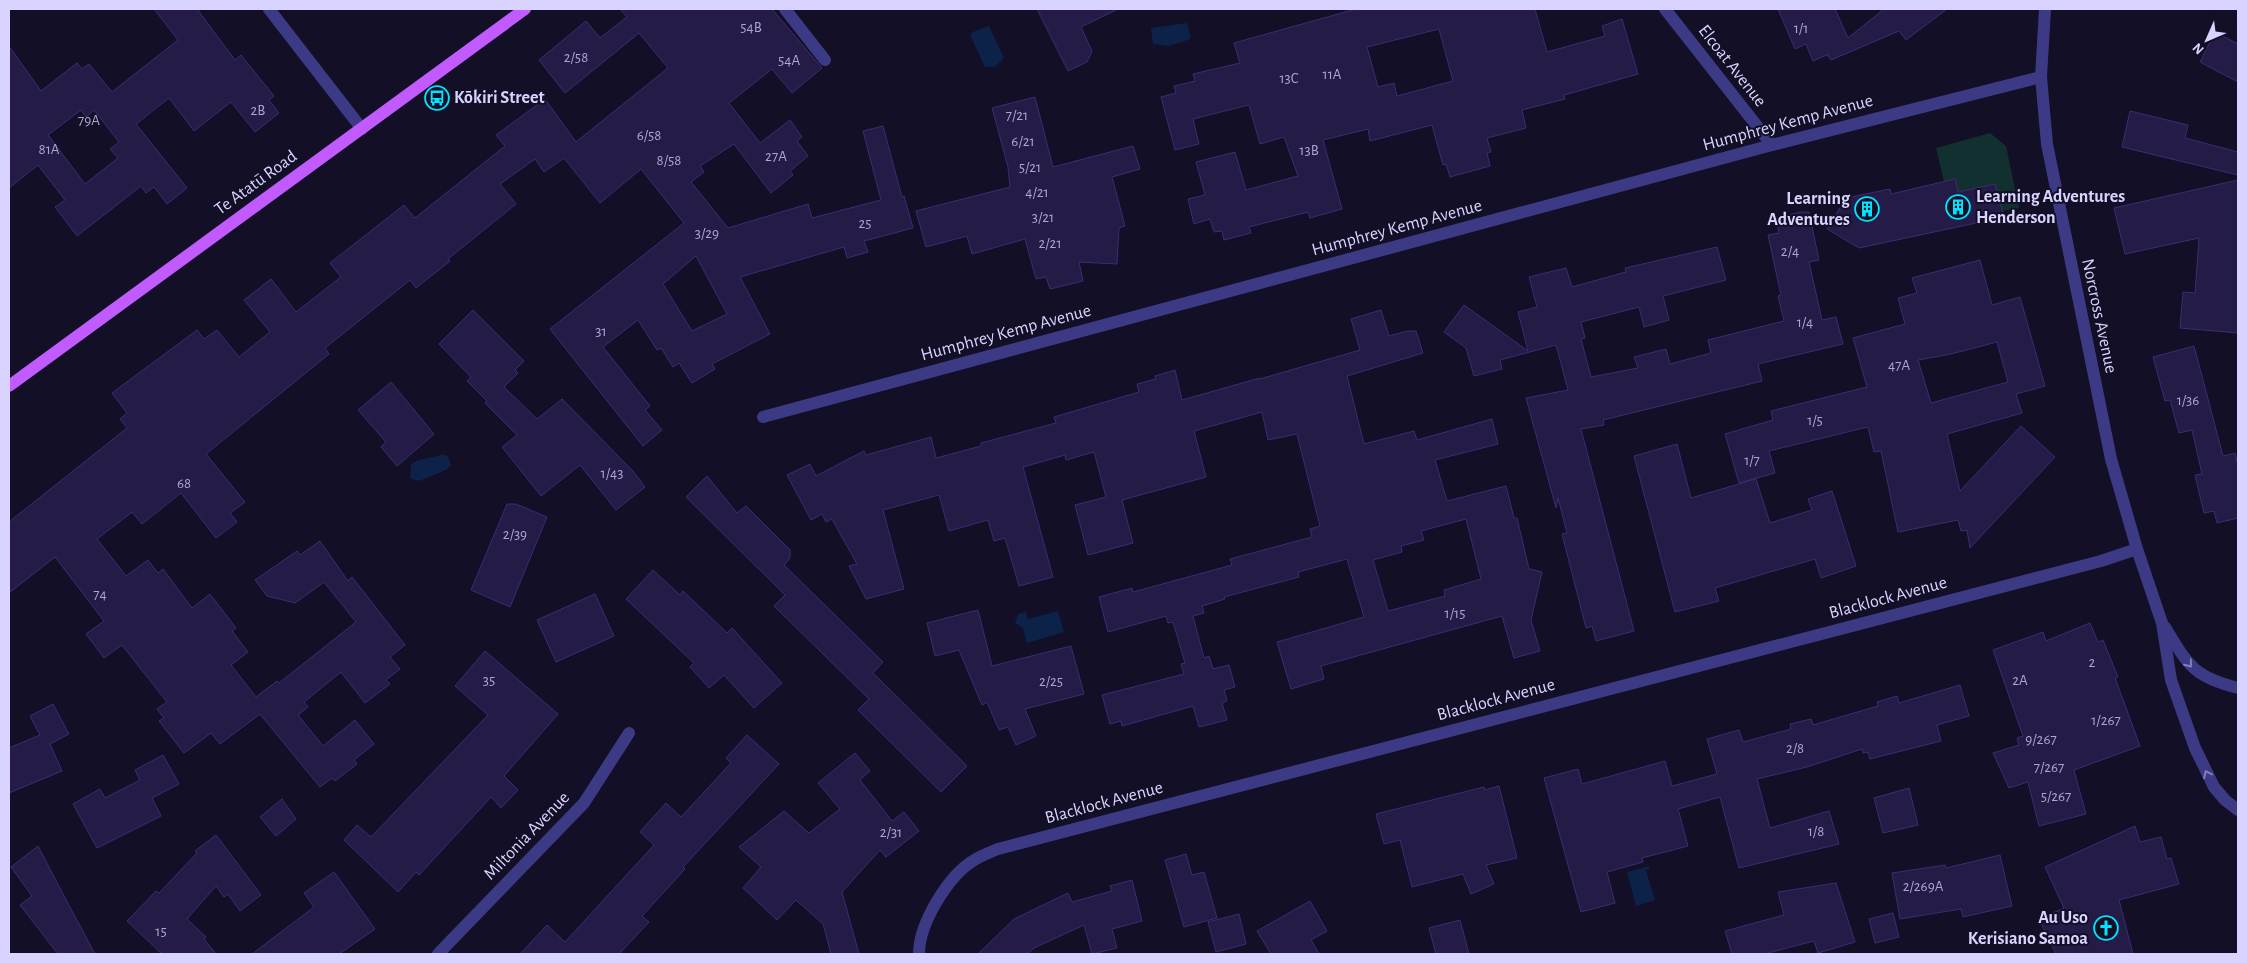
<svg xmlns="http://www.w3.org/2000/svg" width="2247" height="963" font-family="'Alegreya Sans',sans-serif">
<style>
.green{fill:#12302f}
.water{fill:#0c2248}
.building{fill:#241b47;stroke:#3b2d73;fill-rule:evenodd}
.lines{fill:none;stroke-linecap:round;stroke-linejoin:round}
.minor{stroke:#3d3a85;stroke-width:12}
.major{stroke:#c25bff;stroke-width:12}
.oneway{stroke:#837fbc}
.labels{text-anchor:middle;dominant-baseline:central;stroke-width:4;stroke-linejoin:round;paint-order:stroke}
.number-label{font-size:15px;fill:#aca6d1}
.street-label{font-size:18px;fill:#d9d4ff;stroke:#130f26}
.poi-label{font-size:18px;font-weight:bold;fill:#d9d4ff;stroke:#130f26;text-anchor:start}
</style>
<rect width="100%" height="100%" fill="#130f26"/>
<path class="green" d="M1990 133 2006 146 2019 208 2002 211 1995 184 1958 192 1944 182 1936 148Z"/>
<g class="water">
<path d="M1187 23 1191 38 1188 40 1169 46 1153 44 1151 28Z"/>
<path d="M989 26 1004 58 995 67H985L970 35 975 31Z"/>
<path d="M441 455H445L449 458 451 465 446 470 419 481 410 478 411 464C420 458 430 459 441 455Z"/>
<path d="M1058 611 1064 632 1027 643 1023 628 1015 623 1018 614 1026 612 1028 619Z"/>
<path d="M1649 866 1650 869 1646 870 1655 900 1636 906 1627 872Z"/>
</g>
<g class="building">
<path d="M154 9H197L235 60 241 55 274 96 269 100 279 113 255 132 231 102 194 131 169 98 136 124 187 188 167 204 154 187 146 193 141 186 77 236 55 207 65 200 38 165 9 188V46L41 91 77 63 82 69 89 64 112 92 178 40ZM81 110 86 117 94 110 119 142 110 149 118 158 85 184 48 135Z"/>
<path d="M620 9H772L822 68 792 93 772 69 729 103 760 143 790 120 802 137 797 141 808 156 790 171 793 175 771 193 734 144 700 166 704 172 691 182 728 228 808 204 812 218 881 200 863 131 883 126 902 197 904 196 913 228 864 241 868 252 847 258 844 247 740 277 770 334 712 364 715 369 692 383 679 363 673 367 661 348 657 350 638 320 603 347 650 406 645 410 662 430 643 446 550 329 684 223 641 169 600 203 564 158 544 172 535 159 500 184 516 204 448 259 450 261 416 288 410 280 325 348 329 354 206 454 245 502 230 513 237 522 216 538 181 493 142 524 132 512 97 539 126 576 148 560 158 573 163 569 192 608 210 594 236 628 232 631 248 652 231 665 256 697 277 681 279 683 356 622 324 582 295 603 267 596 255 580 297 551 300 555 320 541 348 581 352 577 405 645 390 657 400 669 386 680 390 684 365 703 341 672 304 702 308 707 298 715 323 746 355 720 374 744 354 760 357 764 335 781 332 778 320 787 260 714 220 744 211 733 184 753 159 721 164 718 157 709 167 702 122 645 104 658 86 634 104 621 55 557 9 593V522L127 428 120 419 127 413 112 393 197 330 204 339 217 330 239 357 270 332 244 300 271 279 296 312 341 277 330 263 404 205 415 218 505 146 496 135 545 99 576 142 668 68 639 33 565 93 539 60 586 21 600 38 627 17ZM696 256 727 314 692 331 663 284Z"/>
<path d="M1037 9H1118L1081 27 1092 51 1087 62 1068 71Z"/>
<path d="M1356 9H1535L1547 52 1605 36 1602 26 1622 19 1638 74 1564 95 1565 99 1522 110 1526 128 1487 138 1491 152 1487 153 1490 166 1450 177 1446 164 1443 165 1432 125 1370 141 1368 129 1323 140 1342 209 1310 218 1308 212 1249 227 1251 233 1224 240 1222 231 1214 232 1210 219 1194 224 1188 199 1205 195 1196 162 1235 152 1246 190 1298 176 1284 137 1260 144 1249 105 1193 119 1199 144 1175 150 1161 97 1176 93 1174 86 1195 81 1193 74 1240 63 1234 43ZM1439 29 1453 81 1397 96 1394 83 1378 87 1367 47Z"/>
<path d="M1778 9H1835L1848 38 1884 9H1947L1906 40 1899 31 1831 60 1827 55 1829 54 1813 61 1806 44 1795 49Z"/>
<path d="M2215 32 2238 44V82L2200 62Z"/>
<path d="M1035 97 1053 167 1133 146 1140 169 1112 177 1125 226 1119 228 1117 264 1079 262 1083 281 1050 289 1046 277 1036 279 1025 239 972 254 967 236 926 247 916 211 1010 187 1008 167 992 108Z"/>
<path d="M2130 111 2188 125 2185 138 2238 152V175L2122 147Z"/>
<path d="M1955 179 1958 192 1995 184 2003 214 1976 220V223L1859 248 1827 229 1846 198 1890 189 1891 194Z"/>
<path d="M2238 180V333L2180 328 2183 292 2195 293 2199 238 2125 254 2114 208Z"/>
<path d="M1800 212H1809L1819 260 1809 262 1822 320 1836 317 1843 344 1758 364 1762 381 1603 420 1604 425 1581 429 1634 631 1596 641 1592 626 1586 628 1562 534 1567 533 1558 498 1556 508 1526 398 1568 390 1556 345 1500 360 1502 369 1474 376 1466 348 1444 332 1464 305 1528 351 1518 312 1537 307 1529 277 1566 268 1572 287 1626 272 1625 268 1717 247 1726 280 1663 296 1669 320 1644 327 1639 307 1581 322 1585 338 1581 339 1591 377 1638 368 1634 357 1666 349 1670 364 1711 353 1708 340 1784 321 1778 296 1781 295 1768 235 1779 233 1776 218Z"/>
<path d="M1980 260 1992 305 2020 297 2045 386 2016 394 2022 413 1947 434 1960 491 2021 426 2055 457 1970 548 1967 530 1961 531 1958 520 1898 532 1881 451 1874 452 1868 427 1769 451 1775 473 1739 483 1725 434 1773 420 1771 411 1867 387 1853 338 1905 324 1898 298 1917 293 1912 278ZM1997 342 2008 382 1931 403 1918 360 1951 354Z"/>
<path d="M473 310 524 361 515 370 518 373 504 387 537 419 562 399 632 470 645 487 616 510 580 465 541 496 502 447 517 435 485 403 487 401 467 381 471 377 439 344Z"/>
<path d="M1381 310 1389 336 1407 331H1416L1423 353 1347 376 1364 444 1414 431 1417 440 1492 419 1498 444 1435 460 1447 501 1506 486 1514 518H1517L1529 569 1542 572 1531 620 1540 651 1514 658 1502 616 1321 666 1324 679 1291 689 1277 642 1364 617 1347 559 1298 572 1299 577 1224 597 1225 599 1202 606 1204 613 1193 616 1204 658 1209 656 1213 669 1229 665 1235 687 1224 690 1227 701 1222 703 1227 720 1199 727 1193 706 1122 726 1121 721 1110 724 1102 695 1184 674 1181 664 1185 663 1173 622 1168 623 1166 616 1108 632 1099 597 1132 588 1133 592 1232 565 1230 559 1312 537 1310 529 1320 526 1297 434 1268 440 1262 412 1194 431 1206 477 1122 500 1133 543 1088 555 1075 505 1106 497 1094 452 1066 460 1065 455 1023 467 1053 577 1019 586 1005 538 994 541 988 520 949 531 939 495 883 510 904 589 866 599 849 566 857 564 832 519 826 522 822 514 811 520 787 475 810 464 816 476 864 451 866 455 931 437 936 458 981 446V443L1056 423 1054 417 1139 392 1137 384 1156 379 1155 376 1175 370 1182 400 1260 378V379L1360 350 1351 319ZM1466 519 1481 579 1444 590 1445 596 1388 611 1373 560 1402 552 1401 546 1424 540 1421 531Z"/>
<path d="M2194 346 2223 456 2235 453 2238 466V518L2217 523 2214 511 2204 513 2195 475 2202 474 2192 430 2179 433 2170 400 2165 401 2153 357Z"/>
<path d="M391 382 434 434 397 466 381 447 386 442 358 410Z"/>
<path d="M1677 444 1691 498 1756 479 1770 523 1812 510 1808 499 1832 491 1856 566 1821 578 1815 559 1715 588 1719 601 1675 612 1634 456Z"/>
<path d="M707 476 737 513 746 506 790 550V558L784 565 883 662 873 673 967 766 941 792 858 710 869 699 774 606 785 595 686 497Z"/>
<path d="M507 504H516L547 517 510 607 471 590Z"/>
<path d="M653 570 680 595 683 591 727 633 732 628 782 683 754 708 724 675 709 688 690 667 694 663 626 599Z"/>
<path d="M595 594 614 636 556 662 537 620Z"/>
<path d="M978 610 992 666 1071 646 1084 694 1025 709 1036 736 1016 745 1008 727 999 730 987 702 982 705 959 650 935 656 927 623Z"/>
<path d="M2090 623 2098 642 2103 640 2118 677 2115 678 2140 746 2074 770 2086 814 2039 826 2028 782 2009 788 1993 753 2019 745 2017 738 2023 736 1993 650 2043 632 2046 641Z"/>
<path d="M485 651 558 714 504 776 518 790 501 808 491 797 419 875 416 872 398 892 344 840 357 825 371 837 488 715 455 686Z"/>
<path d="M1960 685 1969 716 1937 725 1941 741 1870 759 1868 752 1863 753 1862 749 1807 767 1757 779 1770 828 1829 811 1839 844 1739 868 1720 797 1678 809 1688 846 1642 858 1643 862 1607 872 1615 903 1581 912 1544 778 1578 769 1582 784 1665 761 1672 786 1717 774 1707 739 1739 730 1743 742 1791 729 1790 724 1811 719 1813 725 1878 706 1877 702 1897 696 1899 703Z"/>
<path d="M53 704 69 734 50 744 62 771 9 793V748L40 735 30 716Z"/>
<path d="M747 735 779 764 683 867 685 869 642 916 649 922 619 954H520L547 925 565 942 654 845 640 832 666 803 681 817 731 763 726 758Z"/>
<path d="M855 753 870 771 860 780 892 821 904 812 919 831 886 857 880 850 842 892 859 954H831L823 924 796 900 777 920 743 888 761 867 739 847 784 811 809 833 840 809 818 783Z"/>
<path d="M163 755 179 784 152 798 161 816 97 848 73 804 100 789 105 798 140 780 135 770Z"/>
<path d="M1499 786 1517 858 1486 865 1494 884 1471 894 1463 874 1412 887 1400 840 1384 844 1376 814 1484 787 1485 790Z"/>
<path d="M1909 788 1918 825 1883 833 1874 798Z"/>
<path d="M282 799 296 819 276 836 260 817Z"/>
<path d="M2135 826 2140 842 2161 837 2167 859 2171 858 2179 884 2119 900 2133 954H2056L2039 919 2064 908 2045 867Z"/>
<path d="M216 835 261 895 240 911 228 894 224 897 216 886 187 919 206 937 204 939 216 954H162L127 921 156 891 159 893 197 853 195 851Z"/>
<path d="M38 846 63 894 95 954H58L20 905 32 896 11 867Z"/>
<path d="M1186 854 1192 875 1204 872 1217 918 1184 927 1165 860Z"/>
<path d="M2000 855 2012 906 1963 917 1961 909 1900 919 1892 873 1945 865 1946 868Z"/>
<path d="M334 872 375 929 339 954H252L314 907 304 893Z"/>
<path d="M1132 880 1142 921 1112 929 1117 948 1092 954 1084 925 1034 948 1027 954H978L1014 919 1068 893 1072 902 1112 891 1110 886Z"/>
<path d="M1836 883 1855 942 1818 953 1814 941 1764 954H1732L1725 931 1784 915 1778 892Z"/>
<path d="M1310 901 1327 931 1311 940 1319 954H1271L1257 931Z"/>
<path d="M1893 913 1899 937 1875 943 1869 919Z"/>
<path d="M1239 914 1246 944 1216 952 1208 922Z"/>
<path d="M1460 920 1469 954H1436L1429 928Z"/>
</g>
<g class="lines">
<g class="minor">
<path d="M269 9 362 129"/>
<path d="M785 9 825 60"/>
<path d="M1665 9 1772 145"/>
<path d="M2045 9 2041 77 2047 144 2111 459 2137 549 2162 623 2171 680 2195 748 2214 787 2225 800 2238 810"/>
<path d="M763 417 1772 145 2041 77"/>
<path d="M2165 627C2188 665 2193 677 2238 688"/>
<path d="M438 954 584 803 629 733"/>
<path d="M919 954C919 923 949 874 976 859 983 855 991 852 998 849L2101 561 2137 549"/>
</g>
<path class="major" d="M9 386 525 9"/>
</g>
<defs><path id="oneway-chevron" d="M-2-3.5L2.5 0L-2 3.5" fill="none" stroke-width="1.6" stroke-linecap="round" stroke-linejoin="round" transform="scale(1.25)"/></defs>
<g class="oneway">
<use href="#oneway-chevron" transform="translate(2189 664) rotate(51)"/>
<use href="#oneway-chevron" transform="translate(2207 774) rotate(-115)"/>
</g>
<defs>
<g id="bus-ring" transform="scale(1.25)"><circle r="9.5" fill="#130f26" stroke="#00e5ff" stroke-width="1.5"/><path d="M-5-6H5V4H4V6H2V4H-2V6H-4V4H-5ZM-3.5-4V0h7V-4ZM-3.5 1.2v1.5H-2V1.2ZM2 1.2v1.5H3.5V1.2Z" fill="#00e5ff"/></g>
<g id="building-ring" transform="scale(1.25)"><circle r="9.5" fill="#130f26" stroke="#00e5ff" stroke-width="1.5"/><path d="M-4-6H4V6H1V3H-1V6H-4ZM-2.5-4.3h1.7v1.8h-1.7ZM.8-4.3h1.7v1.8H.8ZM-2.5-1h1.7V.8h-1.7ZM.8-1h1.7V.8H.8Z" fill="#00e5ff"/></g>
<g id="church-ring" transform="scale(1.25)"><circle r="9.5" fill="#130f26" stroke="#00e5ff" stroke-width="1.5"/><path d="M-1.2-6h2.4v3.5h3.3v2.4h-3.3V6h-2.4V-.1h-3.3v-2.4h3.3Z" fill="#00e5ff"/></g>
</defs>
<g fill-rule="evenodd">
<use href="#bus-ring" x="437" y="98"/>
<use href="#building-ring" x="1958" y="207"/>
<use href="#building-ring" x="1867" y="209"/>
<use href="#church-ring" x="2106" y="928"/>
</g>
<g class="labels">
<g class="number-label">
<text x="751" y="27">54B</text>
<text x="1801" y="28">1/1</text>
<text x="576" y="57">2/58</text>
<text x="789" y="60">54A</text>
<text x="1332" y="74">11A</text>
<text x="1289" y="78">13C</text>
<text x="258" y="110">2B</text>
<text x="1017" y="115">7/21</text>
<text x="89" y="120">79A</text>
<text x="649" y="135">6/58</text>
<text x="1023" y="141">6/21</text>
<text x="49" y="149">81A</text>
<text x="1309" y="150">13B</text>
<text x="776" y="156">27A</text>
<text x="669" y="160">8/58</text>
<text x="1030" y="167">5/21</text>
<text x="1037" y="192">4/21</text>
<text x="1043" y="217">3/21</text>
<text x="865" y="223">25</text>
<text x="707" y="233">3/29</text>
<text x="1050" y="243">2/21</text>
<text x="1790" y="251">2/4</text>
<text x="1805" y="322">1/4</text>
<text x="601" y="331">31</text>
<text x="1899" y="365">47A</text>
<text x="2188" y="400">1/36</text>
<text x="1815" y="420">1/5</text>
<text x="1752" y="460">1/7</text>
<text x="612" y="473">1/43</text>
<text x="184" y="483">68</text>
<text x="515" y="534">2/39</text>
<text x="100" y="594">74</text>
<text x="1455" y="613">1/15</text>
<text x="2092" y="662">2</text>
<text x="489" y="680">35</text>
<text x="2020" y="680">2A</text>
<text x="1051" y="681">2/25</text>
<text x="2106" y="720">1/267</text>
<text x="2041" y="739">9/267</text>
<text x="1795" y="748">2/8</text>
<text x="2049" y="767">7/267</text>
<text x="2056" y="796">5/267</text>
<text x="1816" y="831">1/8</text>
<text x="891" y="832">2/31</text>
<text x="1923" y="886">2/269A</text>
<text x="161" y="931">15</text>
</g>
<g class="street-label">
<text transform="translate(1732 66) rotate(52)">Elcoat Avenue</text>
<text transform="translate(1788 123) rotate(-15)">Humphrey Kemp Avenue</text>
<text transform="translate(256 183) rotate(-36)">Te Atatū Road</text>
<text transform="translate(1397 228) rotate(-15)">Humphrey Kemp Avenue</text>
<text transform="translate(2099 316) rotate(78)">Norcross Avenue</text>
<text transform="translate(1006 333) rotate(-15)">Humphrey Kemp Avenue</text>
<text transform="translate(1888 598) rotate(-15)">Blacklock Avenue</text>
<text transform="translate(1496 700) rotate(-15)">Blacklock Avenue</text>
<text transform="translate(1104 803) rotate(-15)">Blacklock Avenue</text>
<text transform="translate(527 836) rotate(-46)">Miltonia Avenue</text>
</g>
<g class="poi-label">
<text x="454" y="98">Kōkiri Street</text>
<text x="1976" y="197">Learning Adventures<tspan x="1976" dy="21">Henderson</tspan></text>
<text x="1850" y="199" text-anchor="end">Learning<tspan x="1850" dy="21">Adventures</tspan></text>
<text x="2088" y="918" text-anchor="end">Au Uso<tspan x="2088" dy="21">Kerisiano Samoa</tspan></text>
</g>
</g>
<rect width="2247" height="963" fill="none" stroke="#d9d4ff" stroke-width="20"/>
<g transform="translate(2207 40) rotate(225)" stroke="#130f26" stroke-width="4" paint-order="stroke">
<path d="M0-4L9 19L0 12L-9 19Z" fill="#d9d4ff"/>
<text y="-8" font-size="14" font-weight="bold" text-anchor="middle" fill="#d9d4ff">N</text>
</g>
</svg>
